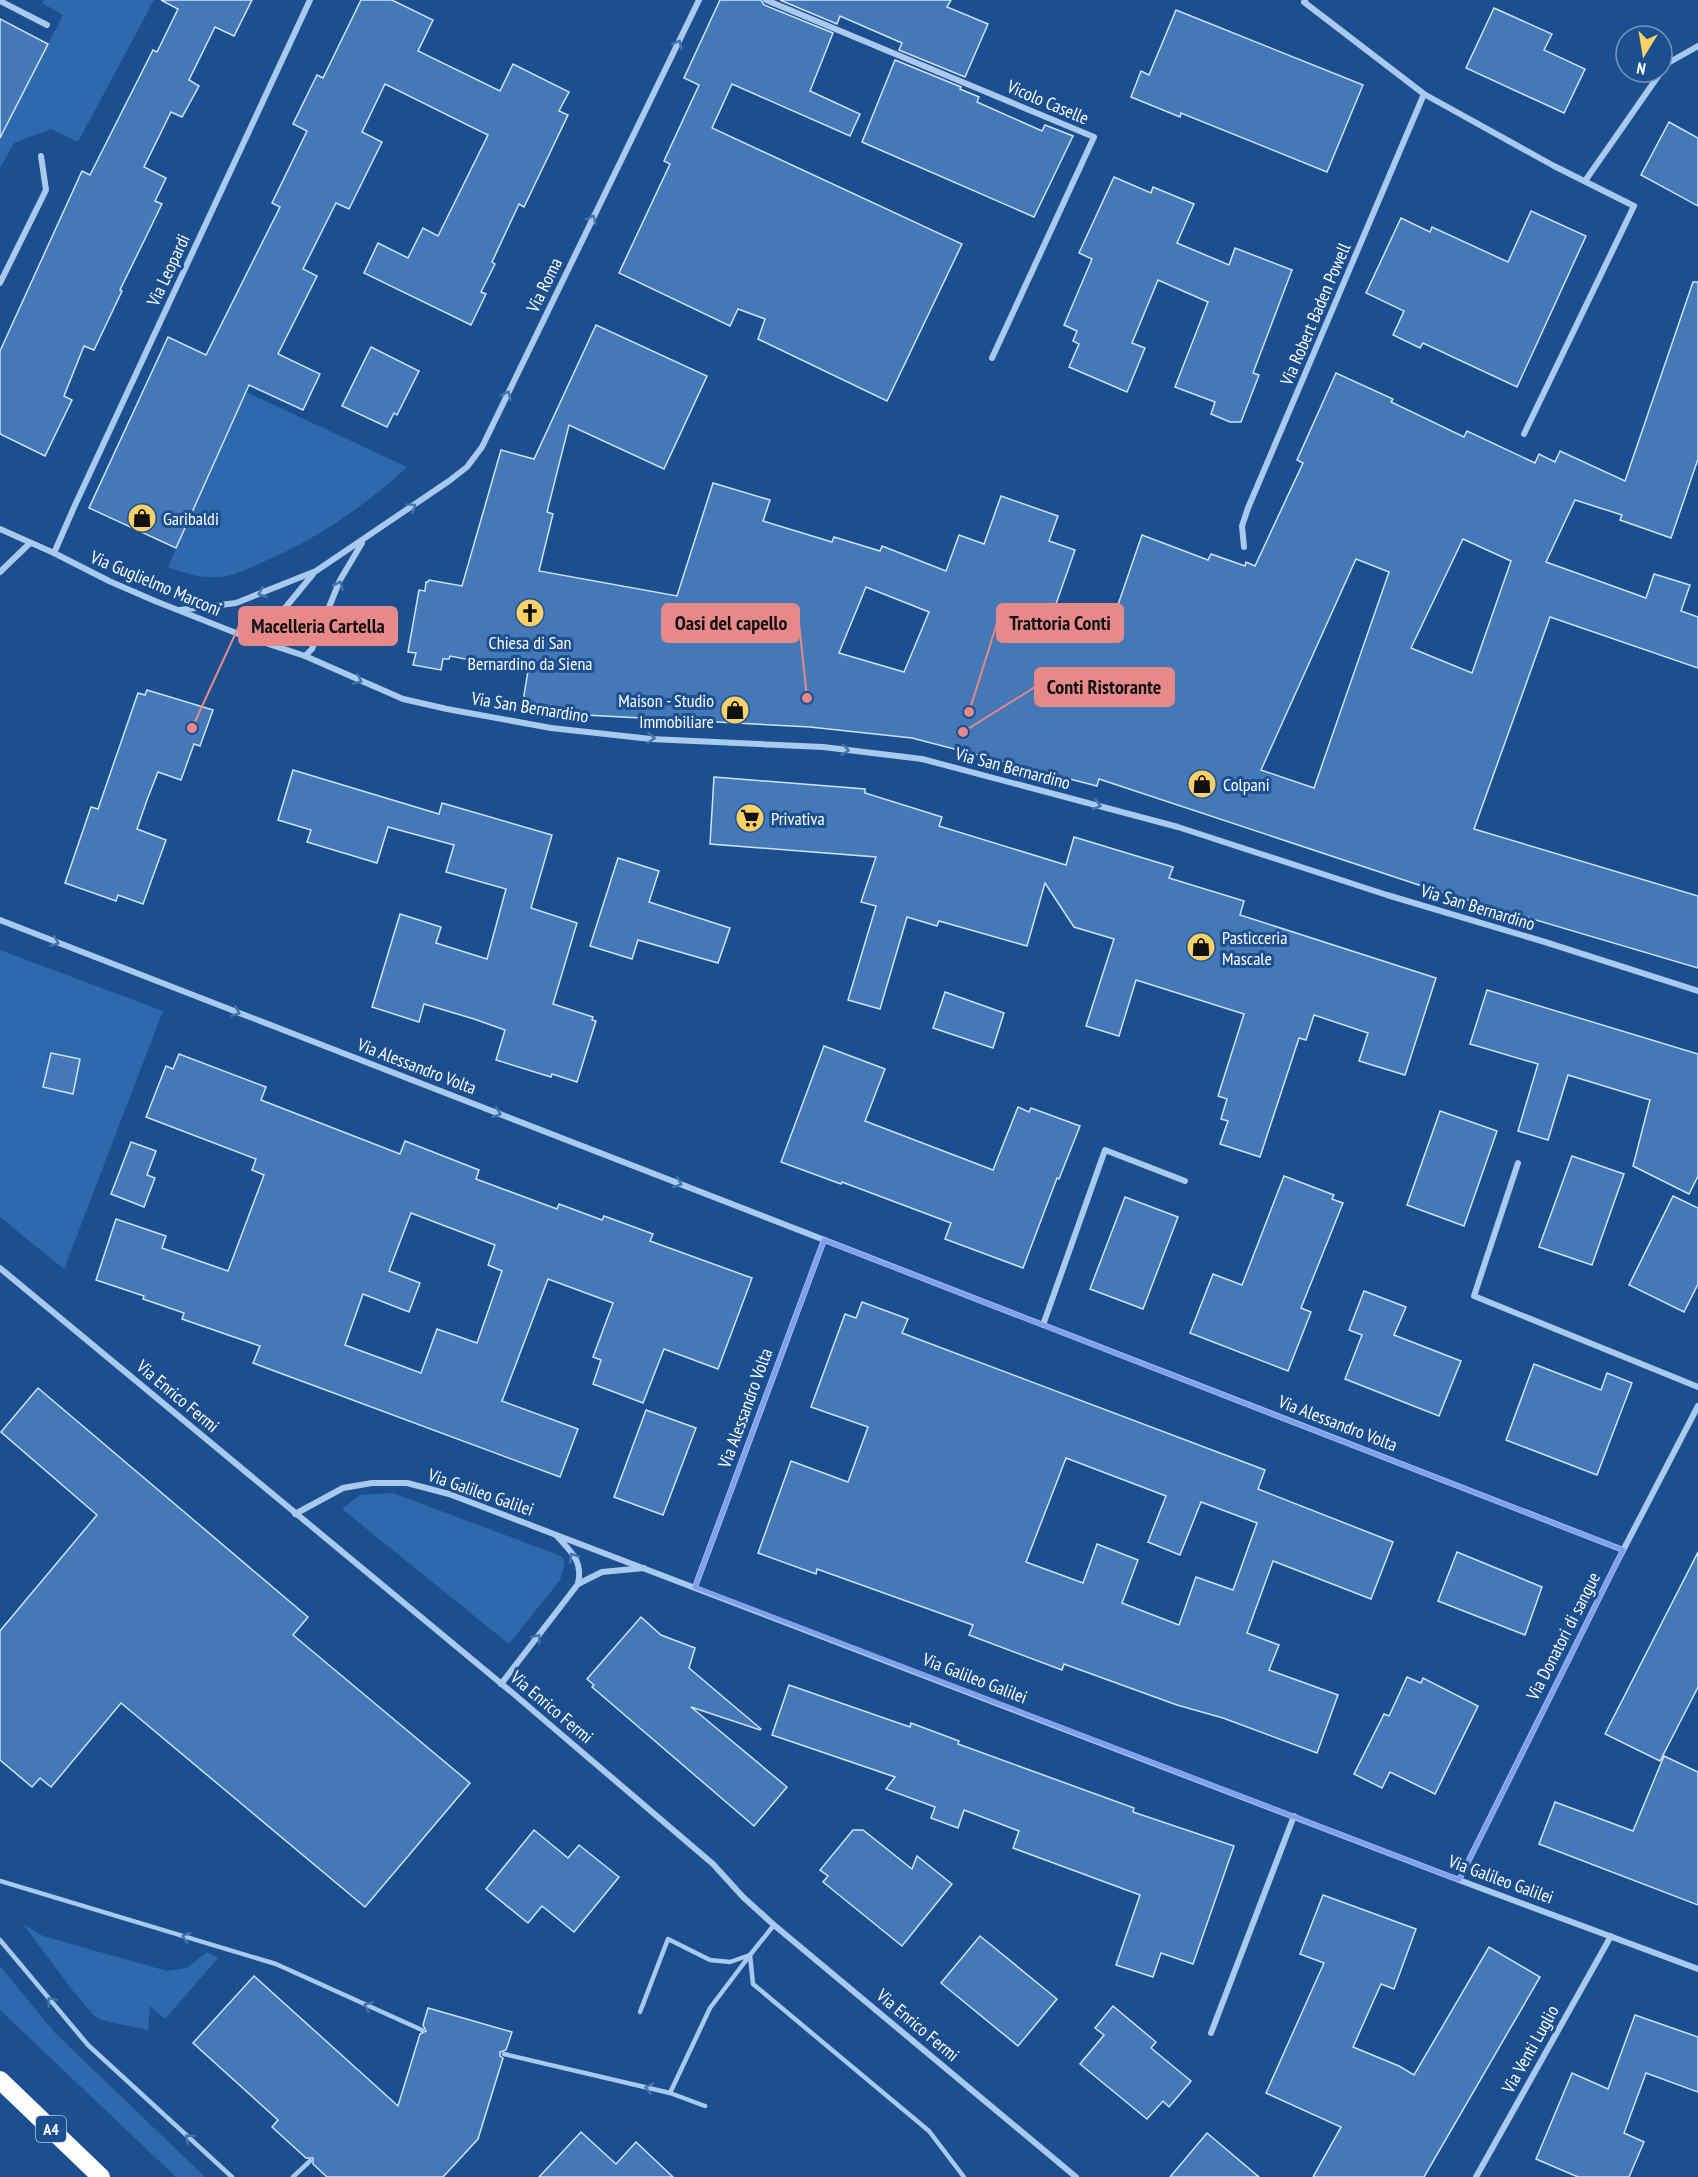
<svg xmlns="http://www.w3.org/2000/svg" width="1698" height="2177" font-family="'PT Sans Narrow',sans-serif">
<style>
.green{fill:#2e69ad}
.building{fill:#4478b7;stroke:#cfe3fa;stroke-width:1.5;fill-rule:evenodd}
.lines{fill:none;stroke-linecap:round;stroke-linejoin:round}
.service{stroke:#a9c9ee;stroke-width:4.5}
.minor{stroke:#a9c9ee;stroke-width:6}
.motorway{stroke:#fff;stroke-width:18}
.oneway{stroke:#4674ac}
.marked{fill:none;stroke:#839eea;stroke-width:4.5;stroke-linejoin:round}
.labels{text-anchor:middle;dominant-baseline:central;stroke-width:6;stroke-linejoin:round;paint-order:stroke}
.shield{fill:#1b4f8f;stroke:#bbcadd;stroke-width:1.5}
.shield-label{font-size:16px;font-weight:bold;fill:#fff}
.street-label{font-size:18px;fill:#fff;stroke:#1b4f8f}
.poi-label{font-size:18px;fill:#fff;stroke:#1b4f8f;text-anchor:start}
.leader{fill:none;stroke:#e88989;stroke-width:2}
.callout-dot{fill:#e88989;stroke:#1b4f8f;stroke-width:2}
.callout{fill:#e88989;stroke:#e88989;stroke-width:2}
.callout-label{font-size:20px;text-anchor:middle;font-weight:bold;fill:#111}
</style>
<rect width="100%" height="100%" fill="#1b4f8f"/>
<g class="green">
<path d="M44 0H154L78 142 51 129 14 143 0 168V99L16 106 63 15 42 3Z"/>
<path d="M246 392 407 467C364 507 315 540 261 563 250 568 238 574 226 576 206 580 186 574 168 567Z"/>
<path d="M0 950 163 1011 64 1269 0 1217Z"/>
<path d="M393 1493 561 1556 565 1562 560 1580 509 1644 342 1509 360 1495Z"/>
<path d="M23 1924 43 1936 167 1971 187 1968 207 1952 218 1958 165 2019 150 2006 148 2030 105 2021 95 2017 73 1991Z"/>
<path d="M0 1966 55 2033 205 2177H176L0 2010Z"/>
</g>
<g class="building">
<path d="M161 0H252L234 36 215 27 189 80 199 86 182 117 171 112 144 167 166 178 155 201 162 204 120 290 122 291 94 350 84 346 64 396 72 400 45 456 0 434V351L82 171 90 175 153 50 157 52 178 9Z"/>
<path d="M361 0H392L433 20 418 51 500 91 513 64 569 92 559 111 568 115 524 207 519 204 492 262 495 264 481 292 486 294 471 325 364 273 378 243 408 258 423 228 438 236 488 135 385 84 362 132 382 142 349 209 336 203 303 269 317 276 278 354 320 374 303 410 249 385 176 548 89 508 168 337 206 355 280 207 272 203 307 131 293 124 317 75 323 78Z"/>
<path d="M720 0H761L764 5 833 33 810 91 860 114 850 136 732 84 712 128 962 244 887 401 758 339 765 319 738 309 730 326 619 273 670 164 664 161 699 85 684 78Z"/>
<path d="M780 0H951L947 7 988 24 965 77 899 50 902 43 840 16 837 24Z"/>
<path d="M1494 8 1552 34 1544 50 1585 69 1564 113 1466 68Z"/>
<path d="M1176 10 1363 85 1327 172 1181 113 1180 117 1131 97 1141 71 1149 75Z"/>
<path d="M0 19 48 44 0 138Z"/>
<path d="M895 60 961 87 960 89 979 97 977 102 1042 131 1045 125 1073 136 1034 217 862 142Z"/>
<path d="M1669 122 1698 138V206L1641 175Z"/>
<path d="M1114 177 1151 193 1153 187 1194 204 1177 243 1229 265 1235 248 1292 270 1253 373 1259 375 1241 422H1230L1211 414 1215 402 1175 387 1208 302 1158 280 1132 343 1145 348 1127 392 1069 367 1079 344 1073 341 1077 331 1064 325 1092 259 1079 253Z"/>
<path d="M1531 211 1586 236 1517 387 1423 343 1420 348 1393 335 1404 311 1366 293 1401 218 1430 232 1432 227 1508 262Z"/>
<path d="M1693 282H1698V459L1671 538 1620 520 1622 515 1575 500 1546 562 1646 598 1654 574 1690 585 1681 611 1698 617V668L1550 617 1474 829 1698 896V968L1431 889 1099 779 1097 786 912 738 810 727 585 715V712L523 701 528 671 450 656 449 659H443L441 670 413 665 416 653 408 652 419 590 425 591 426 582H428L429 580 462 586 501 450 534 459 596 325 707 376 664 469 569 425 547 512 553 514 539 571 677 596 713 483 770 500 763 521 832 542 834 537 880 551 882 546 946 571 959 535 984 544 1001 496 1058 516 1049 541 1075 550 1056 604 1111 625 1142 535 1208 560 1211 554 1245 566 1246 562 1255 566 1303 463 1297 460 1336 373 1393 399 1391 402 1464 437 1467 431 1535 463 1539 454 1555 462 1560 451 1625 481ZM1463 539 1511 561 1472 673 1411 648ZM1356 559 1389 572 1314 788 1261 770ZM866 587 929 612 904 672 839 653Z"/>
<path d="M371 347 419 371 397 415 394 413 387 427 342 406Z"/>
<path d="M147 690 213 710 200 746 194 744 181 780 158 772 147 800 137 829 166 840 143 904 118 895 116 901 65 883 91 807 98 809 138 693 145 695Z"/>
<path d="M293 770 439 814 442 803 552 835 531 908 577 923 553 1004 593 1017 592 1020 596 1021 577 1082 552 1074 551 1077 496 1060 505 1030 474 1019 424 1004 419 1022 372 1007 400 914 441 927 436 943 487 959 506 889 446 872 454 845 388 827 377 863 307 842 311 830 278 820Z"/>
<path d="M714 777 865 789V793L942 817 939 826 1066 865 1074 837 1173 867 1169 878 1244 901 1240 915 1436 978 1405 1075 1359 1061 1368 1033 1314 1015 1306 1040 1299 1038 1260 1157 1220 1144 1228 1121 1221 1119 1227 1099 1218 1096 1244 1014 1136 980 1119 1036 1086 1026 1114 939 1074 927 1045 883 1027 946 939 921 937 926 907 917 880 1009 848 1000 876 906 861 902 876 857 710 844Z"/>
<path d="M618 858 659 871 649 902 730 928 718 963 638 940 632 959 590 946Z"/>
<path d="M1487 990 1698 1054V1176L1689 1194 1633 1166 1650 1100 1568 1075 1548 1140 1518 1131 1538 1064 1470 1044Z"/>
<path d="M945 992 1004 1013 993 1048 933 1028Z"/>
<path d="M824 1046 885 1069 865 1121 993 1170 1018 1107 1029 1112 1031 1108 1080 1126 1059 1179 1057 1178 1023 1268 945 1239 951 1223 842 1182 841 1184 781 1162Z"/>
<path d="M51 1053 80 1059 73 1094 43 1087Z"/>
<path d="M179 1054 266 1087 261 1100 400 1154 405 1141 479 1170 476 1179 557 1209 559 1204 602 1220 604 1216 653 1234 650 1241 752 1278 718 1369 664 1349 643 1403 593 1384 601 1360 593 1357 613 1303 548 1279 502 1401 578 1429 560 1477 253 1363 260 1346 182 1319 184 1313 143 1299 144 1296 96 1280 116 1219 166 1236 162 1248 228 1271 264 1175 252 1170 256 1159 146 1117 166 1066 173 1069ZM411 1213 495 1245 488 1265 502 1271 477 1343 437 1329 421 1373 345 1345 363 1294 409 1312 420 1283 389 1271Z"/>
<path d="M1440 1111 1497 1131 1464 1226 1407 1205Z"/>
<path d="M131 1142 156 1151 147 1175 155 1178 144 1207 111 1194Z"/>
<path d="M1572 1156 1624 1174 1592 1265 1539 1247Z"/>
<path d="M1284 1176 1334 1195 1332 1199 1343 1203 1301 1308 1311 1312 1288 1371 1190 1333 1213 1274 1242 1285Z"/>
<path d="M1673 1196 1698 1208V1284L1684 1312 1629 1285Z"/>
<path d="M1125 1197 1178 1217 1143 1309 1090 1289Z"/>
<path d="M1364 1291 1406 1307 1394 1335 1461 1361 1439 1416 1345 1379 1362 1335 1349 1330Z"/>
<path d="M862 1302 908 1319 902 1333 1265 1470 1258 1489 1393 1542 1371 1599 1273 1561 1247 1633 1279 1645 1269 1670 1338 1695 1317 1753 1223 1718 1177 1705 1064 1664 1062 1670 969 1635 973 1625 817 1569 816 1574 758 1553 791 1461 848 1482 868 1427 811 1407 845 1314 856 1318ZM1066 1458 1166 1496 1148 1542 1180 1555 1201 1502 1257 1523 1233 1590 1196 1577 1179 1625 1122 1603 1138 1560 1097 1544 1083 1583 1026 1562Z"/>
<path d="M1534 1364 1601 1390 1607 1373 1632 1383 1597 1475 1506 1440Z"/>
<path d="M38 1388 308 1617 293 1635 470 1783 365 1907 121 1703 51 1787 40 1778 32 1787 0 1760V1631L97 1515 1 1432Z"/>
<path d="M646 1410 696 1428 663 1515 614 1497Z"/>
<path d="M1457 1552 1542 1587 1525 1635 1438 1601Z"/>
<path d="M1698 1552V1687L1660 1761 1605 1734Z"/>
<path d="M641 1617 661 1635 695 1648 689 1668 761 1729 760 1730 691 1707 787 1787 754 1826 592 1687 594 1685 587 1679Z"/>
<path d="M1407 1677 1421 1683 1423 1678 1478 1706 1435 1794 1390 1772 1382 1788 1354 1774 1384 1714 1389 1716Z"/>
<path d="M789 1685 910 1727 911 1723 959 1741 958 1744 1134 1808 1133 1812 1234 1846 1193 1964 1161 1953 1153 1977 1116 1965 1140 1895 1013 1848 1019 1831 964 1810 958 1828 931 1818 935 1807 886 1789 895 1777 772 1735Z"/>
<path d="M1664 1756 1698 1772V1905L1539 1844 1555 1802 1633 1831Z"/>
<path d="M534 1830 568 1858 579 1845 619 1877 574 1932 542 1906 528 1923 486 1889Z"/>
<path d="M853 1830H863L912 1869 917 1856 952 1884 902 1946 823 1882 828 1876 820 1870Z"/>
<path d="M1323 1895 1416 1929 1394 1989 1381 1984 1353 2047 1399 2066 1414 2075 1489 1947 1540 1977 1424 2177H1313L1341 2127 1266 2093 1324 1963 1300 1954Z"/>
<path d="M980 1936 1057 1999 1018 2046 941 1983Z"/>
<path d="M254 1976 398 2106 420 2034 426 2031 423 2025 428 2008 512 2032 506 2050 500 2052V2056L503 2058 478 2139 443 2177H327L313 2164V2158H306L272 2127 278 2120 193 2043Z"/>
<path d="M1113 2006 1156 2042 1151 2048 1191 2081 1169 2107 1163 2101 1147 2119 1080 2064 1104 2035 1095 2028Z"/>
<path d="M1635 2015 1698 2037V2092L1646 2073 1624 2133 1644 2142 1629 2177H1578L1536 2159 1572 2073 1608 2089Z"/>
<path d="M581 2132 616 2164 636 2142 673 2177H539Z"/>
<path d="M1207 2133 1259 2177H1170Z"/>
</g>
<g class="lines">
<g class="service">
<path d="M0 1881 276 1964 422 2030"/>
<path d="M774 1925 750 1955 753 1984 929 2131 964 2177"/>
<path d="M0 1940 88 2045 232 2177"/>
<path d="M640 2012 668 1939 710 1960 730 1962 750 1955"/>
<path d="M504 2054 670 2093 705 2106"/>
<path d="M670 2093 710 2008 750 1955"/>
<path d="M293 2177 310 2161"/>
</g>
<g class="minor">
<path d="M766 0 1094 137 992 358"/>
<path d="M1305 0 1304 2 1424 94 1554 166 1634 206 1524 434"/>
<path d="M0 1 47 25"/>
<path d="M1662 71 1668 63 1698 46"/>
<path d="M1585 181 1661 72"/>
<path d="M0 283 46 190 41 156"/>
<path d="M0 529 54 553 109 581 155 601 236 633 305 656 403 699 447 709 551 728 651 739 823 747 922 759 1178 827 1387 895 1545 942 1698 991"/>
<path d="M1244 547 1242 526 1248 508 1424 94"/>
<path d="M54 553 75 505 310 0"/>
<path d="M0 572 30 543"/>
<path d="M180 610 236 603 316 571 449 481 467 467 482 447 699 0"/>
<path d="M264 643 271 625 313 574"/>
<path d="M305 656 312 649 340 580 362 543"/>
<path d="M0 920 1623 1550"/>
<path d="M1518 1163 1474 1296 1698 1387"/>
<path d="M0 1268 515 1695 713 1864 743 1897 774 1925 1076 2177"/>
<path d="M1043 1325 1105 1150 1185 1181"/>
<path d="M295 1514 343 1488 372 1483H407L449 1494 1459 1880 1698 1969"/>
<path d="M557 1536C572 1553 583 1561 578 1584"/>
<path d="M695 1587 824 1240"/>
<path d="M501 1684 578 1584 602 1572 644 1568"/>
<path d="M1459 1880 1616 1564 1698 1406"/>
<path d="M1211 2033 1294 1816"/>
<path d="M1476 2177 1611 1936"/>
</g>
<path class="motorway" d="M0 2080 101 2177"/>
</g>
<defs><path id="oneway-chevron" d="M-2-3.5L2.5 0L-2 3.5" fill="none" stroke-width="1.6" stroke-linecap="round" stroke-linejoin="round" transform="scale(1.5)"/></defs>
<g class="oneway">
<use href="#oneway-chevron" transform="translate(678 44) rotate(-64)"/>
<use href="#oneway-chevron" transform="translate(592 219) rotate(-64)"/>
<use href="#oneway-chevron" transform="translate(507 395) rotate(-64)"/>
<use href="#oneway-chevron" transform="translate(412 507) rotate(-35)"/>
<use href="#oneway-chevron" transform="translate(339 585) rotate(-66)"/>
<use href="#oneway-chevron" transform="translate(262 593) rotate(158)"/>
<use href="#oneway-chevron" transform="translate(358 680) rotate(24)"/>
<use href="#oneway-chevron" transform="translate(651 738) rotate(4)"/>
<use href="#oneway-chevron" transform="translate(845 750) rotate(7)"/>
<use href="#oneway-chevron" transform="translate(1097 805) rotate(15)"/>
<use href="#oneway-chevron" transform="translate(55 942) rotate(21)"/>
<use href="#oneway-chevron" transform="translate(236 1012) rotate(21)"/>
<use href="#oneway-chevron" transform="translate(497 1113) rotate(21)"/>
<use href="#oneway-chevron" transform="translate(678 1183) rotate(21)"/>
<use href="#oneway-chevron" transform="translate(573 1557) rotate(-123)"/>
<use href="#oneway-chevron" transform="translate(537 1638) rotate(-52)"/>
<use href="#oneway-chevron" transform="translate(186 1937) rotate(-163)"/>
<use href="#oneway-chevron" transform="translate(51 2001) rotate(-130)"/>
<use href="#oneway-chevron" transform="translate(368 2006) rotate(-156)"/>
<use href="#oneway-chevron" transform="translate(649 2088) rotate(-167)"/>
<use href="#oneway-chevron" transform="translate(189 2138) rotate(-138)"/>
</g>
<path class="marked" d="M824 1240 1623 1550 1459 1880 695 1587Z"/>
<defs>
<g id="shop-disc" transform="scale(1.5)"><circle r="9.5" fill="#ffd166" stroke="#1b4f8f"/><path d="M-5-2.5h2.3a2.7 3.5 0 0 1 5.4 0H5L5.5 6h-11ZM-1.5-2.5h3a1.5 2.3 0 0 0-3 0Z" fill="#111"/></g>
<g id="church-disc" transform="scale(1.5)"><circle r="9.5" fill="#ffd166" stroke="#1b4f8f"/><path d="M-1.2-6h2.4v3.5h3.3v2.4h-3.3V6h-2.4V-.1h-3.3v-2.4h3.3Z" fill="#111"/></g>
<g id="supermarket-disc" transform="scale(1.5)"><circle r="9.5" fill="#ffd166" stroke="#1b4f8f"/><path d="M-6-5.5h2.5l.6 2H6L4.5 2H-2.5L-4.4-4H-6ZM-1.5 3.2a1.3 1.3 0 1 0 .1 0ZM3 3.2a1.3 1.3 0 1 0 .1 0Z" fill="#111"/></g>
</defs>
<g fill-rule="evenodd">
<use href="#shop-disc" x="142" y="518"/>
<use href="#church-disc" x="530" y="613"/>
<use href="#shop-disc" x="735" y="710"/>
<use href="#shop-disc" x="1202" y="784"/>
<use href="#supermarket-disc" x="750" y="818"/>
<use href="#shop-disc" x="1201" y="947"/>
</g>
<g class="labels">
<rect class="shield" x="36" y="2116" width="30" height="26" rx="4.5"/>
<g class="shield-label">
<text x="51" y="2129">A4</text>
</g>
<g class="street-label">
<text transform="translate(1048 102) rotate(23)">Vicolo Caselle</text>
<text transform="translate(168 270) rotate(-65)">Via Leopardi</text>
<text transform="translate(544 285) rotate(-64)">Via Roma</text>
<text transform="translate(1315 314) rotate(-67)">Via Robert Baden Powell</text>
<text transform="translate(156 583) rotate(23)">Via Guglielmo Marconi</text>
<text transform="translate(530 707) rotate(9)">Via San Bernardino</text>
<text transform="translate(1013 768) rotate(15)">Via San Bernardino</text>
<text transform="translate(1478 907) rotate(17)">Via San Bernardino</text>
<text transform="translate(417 1066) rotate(21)">Via Alessandro Volta</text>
<text transform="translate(178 1396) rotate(40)">Via Enrico Fermi</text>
<text transform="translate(745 1408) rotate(-70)">Via Alessandro Volta</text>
<text transform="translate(1338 1423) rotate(21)">Via Alessandro Volta</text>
<text transform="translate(481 1492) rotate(19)">Via Galileo Galilei</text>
<text transform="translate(1563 1636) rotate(-63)">Via Donatori di sangue</text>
<text transform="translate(975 1678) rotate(21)">Via Galileo Galilei</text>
<text transform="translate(552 1707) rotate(40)">Via Enrico Fermi</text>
<text transform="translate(1501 1879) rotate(20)">Via Galileo Galilei</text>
<text transform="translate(918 2025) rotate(40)">Via Enrico Fermi</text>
<text transform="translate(1530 2049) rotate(-61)">Via Venti Luglio</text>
</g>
<g class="poi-label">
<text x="163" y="518">Garibaldi</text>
<text x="530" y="642" text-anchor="middle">Chiesa di San<tspan x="530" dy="21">Bernardino da Siena</tspan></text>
<text x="714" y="700" text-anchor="end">Maison - Studio<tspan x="714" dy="21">Immobiliare</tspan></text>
<text x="1223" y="784">Colpani</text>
<text x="771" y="818">Privativa</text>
<text x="1222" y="937">Pasticceria<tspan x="1222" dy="21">Mascale</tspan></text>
</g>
</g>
<path class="leader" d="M969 712L997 623M807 698L799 623M192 728L239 626M963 732L1035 687"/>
<g class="callout-dot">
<circle cx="969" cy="712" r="6"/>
<circle cx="807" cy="698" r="6"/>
<circle cx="192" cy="728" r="6"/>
<circle cx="963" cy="732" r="6"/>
</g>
<g class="callout">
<rect x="997" y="604" width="126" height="38" rx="6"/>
<rect x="662" y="604" width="137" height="38" rx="6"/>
<rect x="239" y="607" width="158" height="38" rx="6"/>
<rect x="1035" y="668" width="139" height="38" rx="6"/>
</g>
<g class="callout-label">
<text x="1060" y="630">Trattoria Conti</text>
<text x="731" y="630">Oasi del capello</text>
<text x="318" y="633">Macelleria Cartella</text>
<text x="1104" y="694">Conti Ristorante</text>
</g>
<g transform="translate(1644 54) rotate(191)"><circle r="28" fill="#1b4f8f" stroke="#7695bc" stroke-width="1.5"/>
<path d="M0-4.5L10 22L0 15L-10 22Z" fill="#ffd166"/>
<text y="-9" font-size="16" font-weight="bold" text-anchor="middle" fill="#ffffff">N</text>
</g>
</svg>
